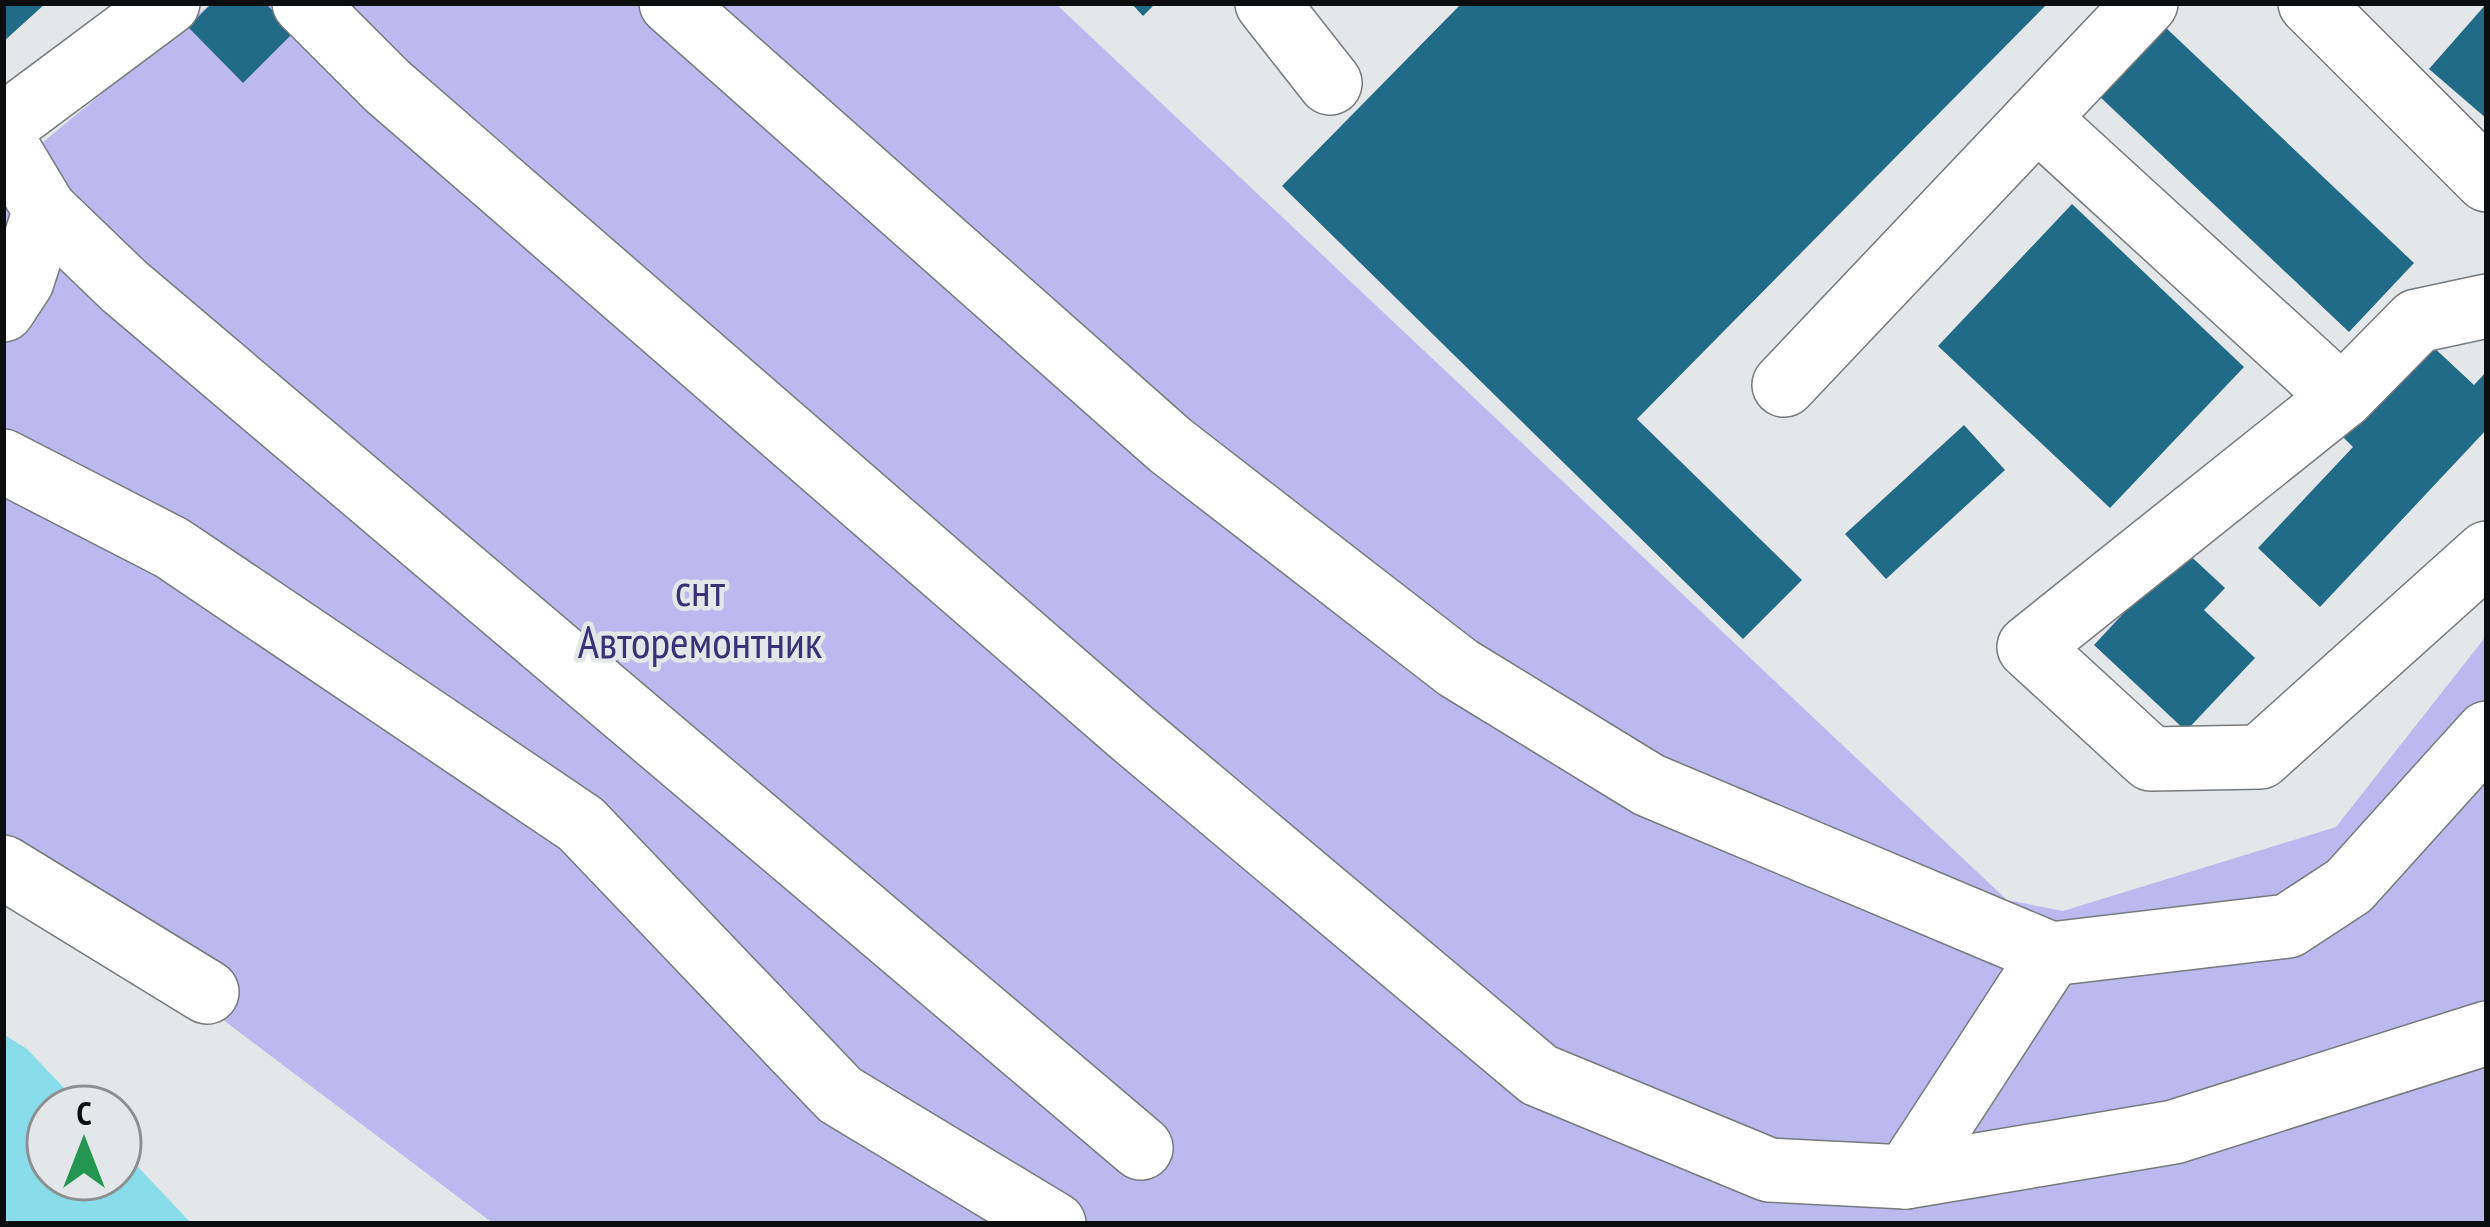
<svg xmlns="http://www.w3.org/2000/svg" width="2490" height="1227" font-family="'PT Sans Narrow',sans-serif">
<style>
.green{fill:#bbb9ee}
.water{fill:#89dcea}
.building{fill:#226b87}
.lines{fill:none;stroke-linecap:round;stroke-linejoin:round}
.minor-casing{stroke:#777a7d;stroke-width:66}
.minor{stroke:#fff;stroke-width:63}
.labels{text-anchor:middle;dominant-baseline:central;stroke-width:9;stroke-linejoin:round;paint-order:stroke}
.park-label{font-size:45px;fill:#3b3176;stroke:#e3e7ea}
</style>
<rect width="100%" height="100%" fill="#e3e7ea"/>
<path class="green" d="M212 3H1055L2007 900 2063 911 2336 827 2487 635V1224H494L3 854V175Z"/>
<path class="water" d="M3 1034 27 1049 82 1107H48V1179H120V1148L192 1224H3Z"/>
<g class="building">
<path d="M3 3H46L3 42Z"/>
<path d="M212 3H265L294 32 243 83 188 27Z"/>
<path d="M1131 3H1156L1143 16Z"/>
<path d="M1462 3H2048L1637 419 1802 580 1743 639 1282 186Z"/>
<path d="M2487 3V119L2429 69Z"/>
<path d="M2163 25 2414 263 2349 332 2098 95Z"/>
<path d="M2072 204 2244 367 2110 508 1938 346Z"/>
<path d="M2429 343 2474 385 2487 371V429L2320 607 2258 548 2353 447 2342 436Z"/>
<path d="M1964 425 2005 470 1886 579 1845 534Z"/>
<path d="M2183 549 2225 588 2204 610 2255 658 2186 731 2094 645Z"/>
</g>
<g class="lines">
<g class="minor-casing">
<g id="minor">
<path d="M304 3 387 86 1133 734 1539 1075 1769 1170 1906 1177 2174 1132 2487 1033"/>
<path d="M671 3 1170 445 1458 668 1649 785 2051 954 1906 1177"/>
<path d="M1267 3 1330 83"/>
<path d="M2310 3 2487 180"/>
<path d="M2037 118 2342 397"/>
<path d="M3 126 168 3"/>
<path d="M3 140 45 210 22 281 3 310"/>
<path d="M45 210 124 286 1141 1148"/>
<path d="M2487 306 2417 321 2342 397 2029 647 2151 759 2260 757 2487 553"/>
<path d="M1784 385 2146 3"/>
<path d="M3 461 172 548 581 824 840 1095 1054 1224"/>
<path d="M3 867 207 992"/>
<path d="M2051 954 2288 926 2349 886 2487 733"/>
</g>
</g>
<use href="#minor" class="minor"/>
</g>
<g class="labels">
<g class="park-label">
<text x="700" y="589">снт<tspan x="700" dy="52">Авторемонтник</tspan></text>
</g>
</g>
<rect width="2490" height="1227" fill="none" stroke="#0c0d0e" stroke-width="12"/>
<g transform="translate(84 1143)"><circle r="57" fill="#e3e7ea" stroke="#8d9092" stroke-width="3"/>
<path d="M0-9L21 45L0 30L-21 45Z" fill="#239651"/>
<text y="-18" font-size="33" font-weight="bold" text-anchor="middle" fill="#0c0d0e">С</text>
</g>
</svg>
